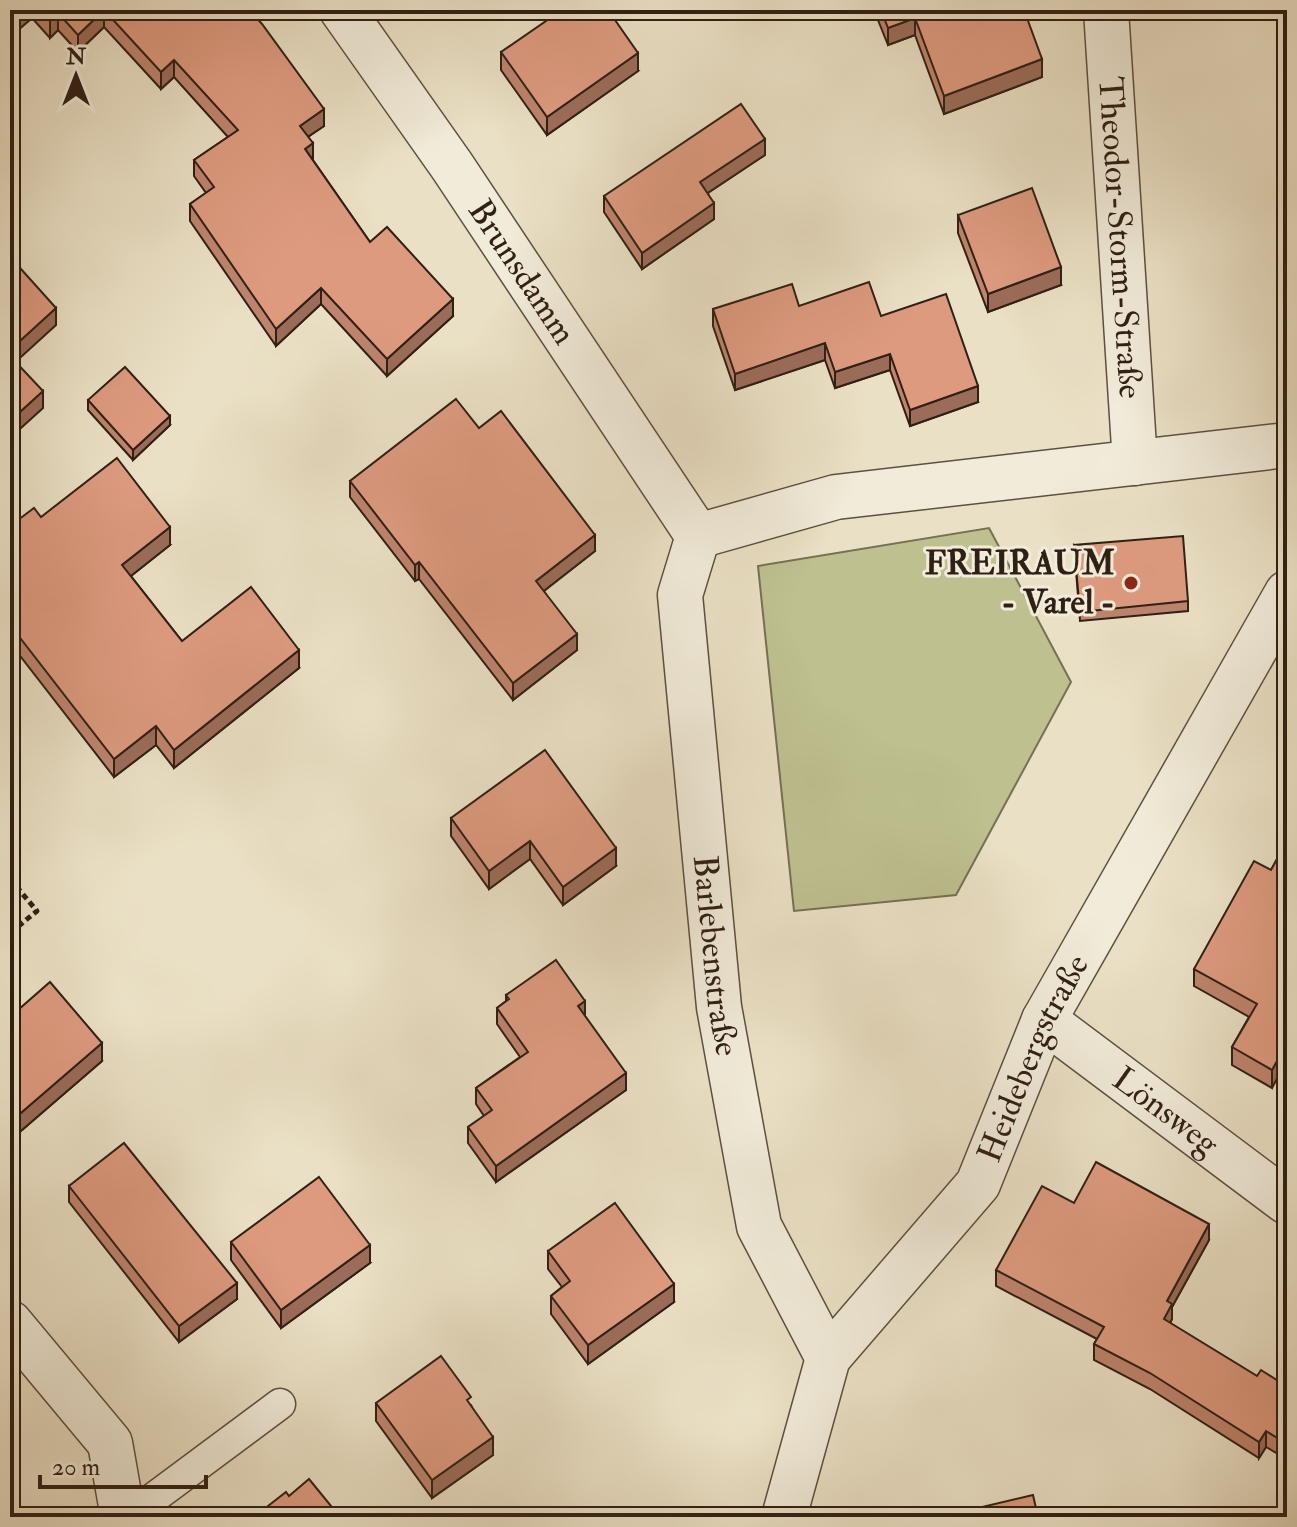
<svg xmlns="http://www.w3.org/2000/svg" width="1297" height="1527" font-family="'IM FELL Double Pica',serif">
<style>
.green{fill:#bec090;stroke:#777052;stroke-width:2}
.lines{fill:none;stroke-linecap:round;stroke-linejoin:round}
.service-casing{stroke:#5e4f40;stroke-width:33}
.minor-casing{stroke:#5e4f40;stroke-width:47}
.path{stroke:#301f14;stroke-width:5;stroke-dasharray:6 4;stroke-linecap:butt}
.service{stroke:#f1ebd9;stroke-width:30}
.minor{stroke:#f1ebd9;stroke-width:44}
.wall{fill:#be846d;stroke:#301f14;stroke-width:2}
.shaded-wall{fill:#9b6c59;stroke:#301f14;stroke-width:2}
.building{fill:#dd9a7f;stroke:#301f14;stroke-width:2}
.poi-dot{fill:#8f2418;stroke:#f1ebd9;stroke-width:3}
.labels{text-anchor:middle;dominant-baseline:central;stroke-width:6;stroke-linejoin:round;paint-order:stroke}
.street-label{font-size:34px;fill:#301f14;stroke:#f1ebd9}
.poi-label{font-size:34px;font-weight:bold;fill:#301f14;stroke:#f1ebd9;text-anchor:end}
</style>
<rect width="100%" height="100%" fill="#eae0c5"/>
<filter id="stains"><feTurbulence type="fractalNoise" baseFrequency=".0025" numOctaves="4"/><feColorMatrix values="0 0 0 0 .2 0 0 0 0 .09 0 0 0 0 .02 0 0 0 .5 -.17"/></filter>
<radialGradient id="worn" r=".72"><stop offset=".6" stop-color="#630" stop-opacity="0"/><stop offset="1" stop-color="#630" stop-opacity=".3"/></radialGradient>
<path class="green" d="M989 528 1071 682 956 895 794 911 758 566Z"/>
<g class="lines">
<g class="service-casing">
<path id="service" d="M128 1517 280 1404"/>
</g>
<g class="minor-casing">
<g id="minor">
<path id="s1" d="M342 10 452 166 698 536"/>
<path id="s2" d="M1106 10 1135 463"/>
<path id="s3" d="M698 536 680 595 719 1007 759 1226 828 1358"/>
<path d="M698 536 836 497 1287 445"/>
<path id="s4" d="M1044 1020 1287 1202"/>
<path d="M10 1323 110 1443 123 1517"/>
<path id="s5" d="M784 1517 828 1358 978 1184 1044 1020 1287 593"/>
</g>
</g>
<path class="path" d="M10 879 37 911 10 933"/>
<use href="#service" class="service"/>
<use href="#minor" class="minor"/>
</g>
<g class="wall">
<path d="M10 10H249L324 126 308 137 313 160 370 242 453 316 387 376 321 304 276 346 190 221V204L206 193 194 176V160L228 137 174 77 161 89 104 27 78 52 58 30 50 38 32 18 11 36 10 35Z"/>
<path d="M874 10H1024L1042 77 944 114 915 35 888 45Z"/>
<path d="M501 52 638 71 547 135 501 70Z"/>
<path d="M765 155 708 193 714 219 642 269 604 212V196Z"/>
<path d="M958 215 1061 285 988 312 958 233Z"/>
<path d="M799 306 881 316 978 402 910 426 890 370 835 388 825 360 735 390 713 326V309Z"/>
<path d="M88 400 170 425 133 460 88 410Z"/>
<path d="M479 428 595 551 544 591 577 650 513 700 419 579 415 581 350 497V481Z"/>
<path d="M10 526 170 545 131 576 182 641 299 668 174 768 156 745 114 777 17 652 11 657 10 656Z"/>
<path d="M1074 545 1188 601V611L1080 621Z"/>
<path d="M451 818 616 866 563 905 530 859 489 889 451 836Z"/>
<path d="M1287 841 1272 1088 1232 1065V1047L1249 1017 1194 986V969L1271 870Z"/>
<path d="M506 995 585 1016 626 1090 496 1182 468 1143V1127L484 1116 476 1104V1088L520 1057 497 1024V1008L506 1001Z"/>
<path d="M10 1017 102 1061 15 1136 10 1130Z"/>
<path d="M69 1186 237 1299 179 1342 69 1202Z"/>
<path d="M1074 1203 1209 1240 1172 1307V1319L1170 1323 1257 1376 1280 1382 1287 1371V1459L1266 1447 1259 1458 1150 1389 1094 1360V1344L1097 1339 996 1286V1270Z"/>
<path d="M231 1242 370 1263 281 1328 231 1260Z"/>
<path d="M548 1251 674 1302 588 1364 551 1314V1296L562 1287 548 1269Z"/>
<path d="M376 1403 471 1405 493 1455 432 1498 376 1421Z"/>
</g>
<g class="shaded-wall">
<path d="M22 10H32V18L11 36V19Z"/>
<path d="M104 10V27L78 52V35Z"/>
<path d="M58 13V30L50 38V21Z"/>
<path d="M915 18V35L888 45V28Z"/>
<path d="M638 53V71L547 135V117Z"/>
<path d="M1042 59V77L944 114V96Z"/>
<path d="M174 60V77L161 89V72Z"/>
<path d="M324 109V126L300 142V126Z"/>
<path d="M765 139V155L700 198V182Z"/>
<path d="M313 143V160L305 149Z"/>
<path d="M714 203V219L642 269V253Z"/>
<path d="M1061 267V285L988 312V294Z"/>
<path d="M321 288V304L276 346V329Z"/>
<path d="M453 299V316L387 376V359Z"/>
<path d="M56 308V325L10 367V350Z"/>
<path d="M825 343V360L735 390V374Z"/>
<path d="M890 354V370L835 388V372Z"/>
<path d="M978 386V402L910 426V410Z"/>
<path d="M43 391V408L10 438V421Z"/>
<path d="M170 416V425L133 460V450Z"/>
<path d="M170 527V545L122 583V565Z"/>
<path d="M595 535V551L536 597V581Z"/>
<path d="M419 562V579L415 581V565Z"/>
<path d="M17 634V652L11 657V639Z"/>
<path d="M577 634V650L513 700V683Z"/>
<path d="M299 650V668L174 768V750Z"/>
<path d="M156 726V745L114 777V759Z"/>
<path d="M530 841V859L489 889V871Z"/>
<path d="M616 848V866L563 905V887Z"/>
<path d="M585 1001V1017L578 1006Z"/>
<path d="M102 1043V1061L15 1136V1118Z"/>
<path d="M1287 1043V1060L1272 1088V1070Z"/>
<path d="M626 1073V1090L496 1182V1166Z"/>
<path d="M1209 1224V1240L1172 1307V1319L1164 1335V1319L1167 1301Z"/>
<path d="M370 1245V1263L281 1328V1310Z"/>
<path d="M237 1283V1299L179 1342V1326Z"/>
<path d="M674 1284V1302L588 1364V1345Z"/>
<path d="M1266 1431V1447L1259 1458V1442Z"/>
<path d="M493 1437V1455L432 1498V1480Z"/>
</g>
<g class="building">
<path d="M10 10H22L11 19Z"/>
<path d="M40 10H249L262 24 324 109 300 126 313 143 305 149 370 242 387 227 453 299 387 359 321 288 276 329 190 204 214 187 194 160 238 130 174 60 161 72 104 10 78 35 58 13 50 21Z"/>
<path d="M562 10H608L638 53 547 117 501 52Z"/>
<path d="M881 10H1024L1042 59 944 96 915 18 888 28Z"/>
<path d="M741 104 765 139 700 182 714 203 642 253 604 196Z"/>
<path d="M1032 188 1061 267 988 294 958 215Z"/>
<path d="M12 259 56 308 10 350V261Z"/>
<path d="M869 282 881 316 946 294 978 386 910 410 890 354 835 372 825 343 735 374 713 309 792 284 799 306Z"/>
<path d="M10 356 43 391 10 421Z"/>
<path d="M125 367 170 416 133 450 88 400Z"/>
<path d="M456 399 479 428 501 411 595 535 536 581 577 634 513 683 419 562 415 565 350 481Z"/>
<path d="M117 458 170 527 122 565 182 641 251 587 299 650 174 750 156 726 114 759 17 634 11 639 10 637V526L34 508 41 517Z"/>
<path d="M1183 536 1188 601 1080 612 1074 545Z"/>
<path d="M545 750 616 848 563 887 530 841 489 871 451 818Z"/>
<path d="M1287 841V1043L1272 1070 1232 1047 1257 1004 1194 969 1254 861 1271 870Z"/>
<path d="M556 960 585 1001 578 1006 626 1073 496 1166 468 1127 492 1110 476 1088 528 1052 497 1008 509 999 506 995Z"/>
<path d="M50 982 102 1043 15 1118 10 1112V1017Z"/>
<path d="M124 1143 237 1283 179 1326 69 1186Z"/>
<path d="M1096 1162 1209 1224 1167 1301 1172 1304 1164 1319 1257 1376 1261 1370 1280 1382 1287 1371V1444L1266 1431 1259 1442 1150 1373 1094 1344 1104 1327 996 1270 1042 1186 1074 1203Z"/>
<path d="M319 1177 370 1245 281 1310 231 1242Z"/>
<path d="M615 1203 674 1284 588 1345 551 1296 570 1281 548 1251Z"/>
<path d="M441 1356 471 1397 467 1400 493 1437 432 1480 376 1403Z"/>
<path d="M309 1479 340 1517H254L286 1492 289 1496Z"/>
<path d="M1033 1495 1038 1517H940Z"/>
<path d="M624 1515V1517H597Z"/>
</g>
<circle class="poi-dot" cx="1131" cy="583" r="8"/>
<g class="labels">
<g class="street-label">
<text stroke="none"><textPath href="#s2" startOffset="228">Theodor-Storm-Straße</textPath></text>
<text stroke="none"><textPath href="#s1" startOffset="318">Brunsdamm</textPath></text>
<text stroke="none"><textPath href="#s3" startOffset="424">Barlebenstraße</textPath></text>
<text stroke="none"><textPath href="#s5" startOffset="532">Heidebergstraße</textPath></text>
<text stroke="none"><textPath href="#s4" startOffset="152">Lönsweg</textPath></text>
</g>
<g class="poi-label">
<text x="1115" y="563">FREIRAUM<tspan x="1115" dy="39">- Varel -</tspan></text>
</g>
</g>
<rect width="1297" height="1527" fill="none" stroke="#eae0c5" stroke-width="40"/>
<rect x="12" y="12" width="1273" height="1503" fill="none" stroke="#301f14" stroke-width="4"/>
<rect x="20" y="20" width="1257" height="1487" fill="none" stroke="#301f14" stroke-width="2"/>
<g transform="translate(76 76)" stroke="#f1ebd9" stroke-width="6" paint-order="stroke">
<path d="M0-6L14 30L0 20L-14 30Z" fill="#301f14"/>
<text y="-12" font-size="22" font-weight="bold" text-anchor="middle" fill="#301f14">N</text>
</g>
<path d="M40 1475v12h166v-12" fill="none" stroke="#301f14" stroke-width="4"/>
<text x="52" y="1475" font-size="24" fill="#301f14" stroke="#f1ebd9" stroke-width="6" paint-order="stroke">20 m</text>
<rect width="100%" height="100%" filter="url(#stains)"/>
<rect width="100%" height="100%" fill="url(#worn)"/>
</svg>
